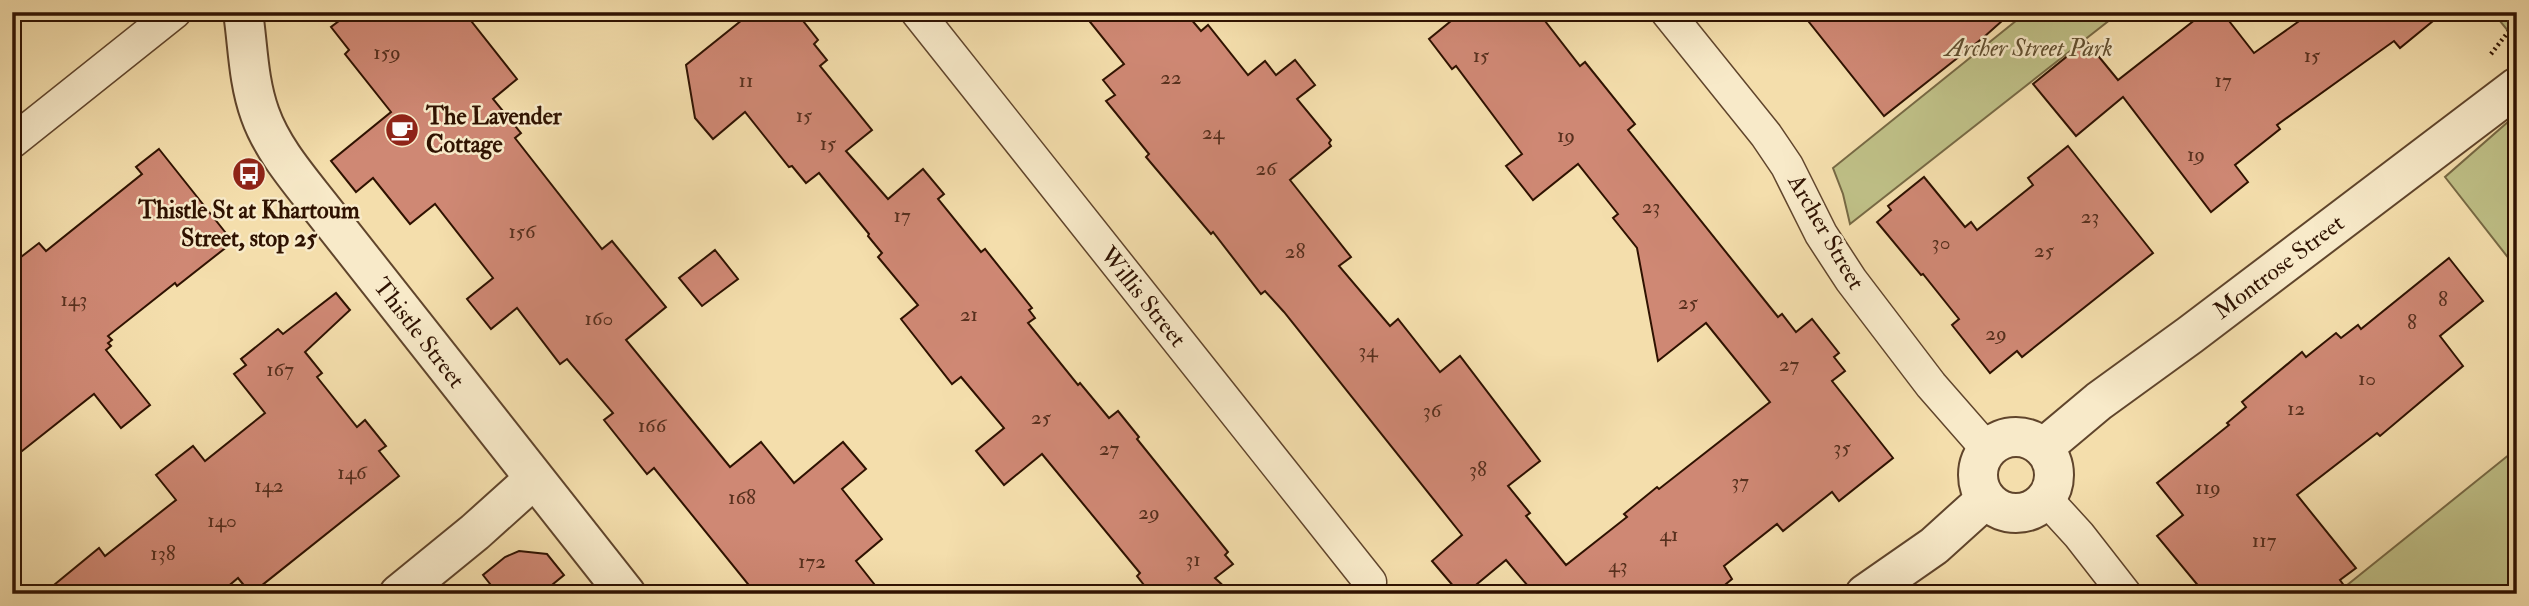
<svg xmlns="http://www.w3.org/2000/svg" width="2529" height="606" font-family="'IM FELL Double Pica',serif">
<style>
.green{fill:#bfc087;stroke:#776944;stroke-width:2}
.building{fill:#cf8874;stroke:#2f1201;stroke-width:2}
.lines{fill:none;stroke-linecap:round;stroke-linejoin:round}
.minor-casing{stroke:#60452c;stroke-width:35}
.tertiary-casing{stroke:#60452c;stroke-width:42}
.path{stroke:#2f1201;stroke-width:4.5;stroke-dasharray:2 3.5;stroke-linecap:butt}
.minor{stroke:#f8eac9;stroke-width:32}
.tertiary{stroke:#f8eac9;stroke-width:38}
.labels{text-anchor:middle;dominant-baseline:central;stroke-width:5;stroke-linejoin:round;paint-order:stroke}
.number-label{font-size:21px;fill:#57301e}
.park-label{font-size:24px;font-style:italic;fill:#614f30;stroke:#f8eac9}
.poi-label{font-size:24px;font-weight:bold;fill:#2f1201;stroke:#f8eac9;text-anchor:start}
.street-label{font-size:24px;fill:#2f1201;stroke:#f8eac9}
</style>
<rect width="100%" height="100%" fill="#f4deac"/>
<filter id="stains"><feTurbulence type="fractalNoise" baseFrequency=".00286" numOctaves="4"/><feColorMatrix values="0 0 0 0 .2 0 0 0 0 .09 0 0 0 0 .02 0 0 0 .5 -.17"/></filter>
<radialGradient id="worn" r=".72"><stop offset=".6" stop-color="#630" stop-opacity="0"/><stop offset="1" stop-color="#630" stop-opacity=".3"/></radialGradient>
<g class="green">
<path d="M2027 12H2120L1850 224 1843 194 1833 168Z"/>
<path d="M2493 12H2517V42L2495 15Z"/>
<path d="M2517 114V269L2445 177Z"/>
<path d="M2517 426V594H2336L2510 454Z"/>
</g>
<g class="building">
<path d="M351 12H464L517 79 493 99 521 133 515 138 602 249 612 241 666 307 626 340 730 467 761 442 794 483 843 442 866 469 842 489 882 539 856 561 882 594H756L654 468 647 474 604 420 613 413 567 359 560 364 517 308 491 329 467 299 493 278 435 204 410 224 373 178 356 192 331 161 391 112 345 54 349 50 331 27Z"/>
<path d="M752 12H796L818 40 814 44 827 60 820 66 872 130 846 151 888 199 923 169 944 194 938 199 981 252 985 249 1032 308 1029 310 1035 318 1028 323 1078 385 1080 383 1109 418 1118 411 1139 437 1137 439 1228 552 1225 555 1233 564 1215 578 1232 594H1151L1137 576 1140 573 1042 454 1004 485 976 451 1004 428 961 377 952 384 901 319 918 305 878 257 882 253 868 236 869 234 819 173 806 183 792 166 789 167 745 112 713 139 695 118 686 65Z"/>
<path d="M1082 12H1185L1201 31 1208 25 1248 75 1265 61 1276 75 1295 60 1315 85 1297 99 1331 140 1329 143 1331 146 1290 180 1351 257 1339 266 1390 326 1398 319 1440 372 1460 356 1540 461 1508 486 1530 513 1526 516 1566 565 1627 517 1624 514 1657 487 1659 489 1770 402 1706 323 1658 361 1637 248 1613 218 1618 214 1578 164 1533 200 1506 166 1522 154 1456 66 1452 69 1429 39 1462 12H1538L1580 66 1585 62 1635 124 1628 130 1778 317 1782 314 1796 332 1812 319 1839 353 1834 357 1845 371 1832 381 1893 458 1839 501 1832 492 1783 531 1777 524 1724 566 1732 579 1714 594H1530L1533 592 1506 560 1465 594H1460L1432 561 1462 535 1284 312 1265 291 1261 294 1213 232 1211 234 1146 157 1149 154 1106 101 1115 95 1103 80 1124 64Z"/>
<path d="M1801 12H2012L1984 37 1884 116Z"/>
<path d="M2205 12H2222L2254 53 2312 12H2444L2400 48 2394 41 2277 125 2280 129 2235 165 2248 182 2211 212 2123 97 2076 136 2033 84 2086 41 2118 80Z"/>
<path d="M2068 146 2153 253 2022 357 2017 351 1990 373 1952 325 1959 319 1923 274 1921 275 1877 222 1891 210 1888 206 1924 177 1965 227 1971 222 1977 230 2033 185 2028 178Z"/>
<path d="M159 149 233 242 177 286 175 283 108 336 112 340 108 343 111 346 106 350 150 405 121 428 94 394 12 459V264L39 243 46 251 142 174 136 167Z"/>
<path d="M715 250 738 279 702 306 679 278Z"/>
<path d="M2449 258 2483 301 2440 336 2463 366 2380 436 2377 433 2297 495 2356 568 2340 580 2350 594H2205L2157 536 2183 515 2157 483 2229 425 2227 423 2246 407 2242 402 2302 352 2306 357 2336 333 2341 338 2358 325 2361 329Z"/>
<path d="M336 293 350 310 305 352 322 373 317 377 357 427 365 420 386 446 379 451 399 476 251 594 238 578 219 594H43L99 548 105 556 176 500 156 475 193 446 205 461 265 413 234 374 246 365 241 359 278 329 283 334Z"/>
<path d="M519 551 547 554 564 575 541 594H498L483 575 505 557Z"/>
</g>
<g class="lines">
<g class="minor-casing">
<g id="minor">
<path d="M917 12 1370 582"/>
<path d="M1667 12 1766 135 1787 166 1821 234 1851 280 1931 385 1987 449"/>
<path d="M12 142 175 12"/>
<path d="M2046 499 2079 535 2125 594"/>
</g>
</g>
<g class="tertiary-casing">
<g id="tertiary">
<path d="M243 12C248 46 248 81 260 114 272 148 297 177 319 205L626 594"/>
<circle cx="2016" cy="475" r="38"/>
<path d="M2043 448 2099 401 2190 335 2517 87"/>
<path d="M399 594 475 532 534 479"/>
<path d="M1865 594 1934 546 1986 499"/>
</g>
</g>
<path class="path" d="M2491 54 2512 27 2514 12"/>
<use href="#minor" class="minor"/>
<use href="#tertiary" class="tertiary"/>
</g>
<defs>
<g id="cafe-disc" transform="scale(1.75)"><circle r="9.5" fill="#8f2418" stroke="#f8eac9"/><path d="M-5.5-4.5H6V0H3Q3 3.5 0 3.5H-2.5Q-5.5 3.5-5.5 0ZM3-3.2v2h1.7v-2ZM-6 4.5H4V6H-6Z" fill="#fff"/></g>
<g id="bus-disc" transform="scale(1.75)"><circle r="9.5" fill="#8f2418" stroke="#f8eac9"/><path d="M-5-6H5V4H4V6H2V4H-2V6H-4V4H-5ZM-3.5-4V0h7V-4ZM-3.5 1.2v1.5H-2V1.2ZM2 1.2v1.5H3.5V1.2Z" fill="#fff"/></g>
</defs>
<g fill-rule="evenodd">
<use href="#cafe-disc" x="402" y="130"/>
<use href="#bus-disc" x="249" y="174"/>
</g>
<g class="labels">
<g class="number-label">
<text x="387" y="52">159</text>
<text x="1481" y="55">15</text>
<text x="2312" y="55">15</text>
<text x="1171" y="77">22</text>
<text x="746" y="80">11</text>
<text x="2223" y="80">17</text>
<text x="804" y="115">15</text>
<text x="1213" y="132">24</text>
<text x="1566" y="135">19</text>
<text x="828" y="143">15</text>
<text x="2196" y="154">19</text>
<text x="1266" y="168">26</text>
<text x="1651" y="206">23</text>
<text x="902" y="215">17</text>
<text x="2090" y="216">23</text>
<text x="522" y="231">156</text>
<text x="1941" y="242">30</text>
<text x="2044" y="250">25</text>
<text x="1295" y="251">28</text>
<text x="74" y="299">143</text>
<text x="2443" y="299">8</text>
<text x="1688" y="302">25</text>
<text x="969" y="314">21</text>
<text x="599" y="318">160</text>
<text x="2412" y="322">8</text>
<text x="1996" y="333">29</text>
<text x="1368" y="350">34</text>
<text x="1789" y="364">27</text>
<text x="280" y="369">167</text>
<text x="2367" y="378">10</text>
<text x="2296" y="408">12</text>
<text x="1432" y="410">36</text>
<text x="1041" y="417">25</text>
<text x="652" y="425">166</text>
<text x="1842" y="447">35</text>
<text x="1109" y="448">27</text>
<text x="1478" y="469">38</text>
<text x="352" y="472">146</text>
<text x="1740" y="481">37</text>
<text x="269" y="485">142</text>
<text x="2208" y="487">119</text>
<text x="742" y="497">168</text>
<text x="1149" y="512">29</text>
<text x="222" y="520">140</text>
<text x="1669" y="534">41</text>
<text x="2264" y="540">117</text>
<text x="163" y="553">138</text>
<text x="1193" y="559">31</text>
<text x="812" y="561">172</text>
<text x="1618" y="565">43</text>
</g>
<g class="park-label">
<text x="2029" y="48">Archer Street Park</text>
</g>
<g class="poi-label">
<text x="426" y="116">The Lavender<tspan x="426" dy="28">Cottage</tspan></text>
<text x="249" y="210" text-anchor="middle">Thistle St at Khartoum<tspan x="249" dy="28">Street, stop 25</tspan></text>
</g>
<g class="street-label">
<text transform="translate(1826 232) rotate(60)">Archer Street</text>
<text transform="translate(2279 267) rotate(-37)">Montrose Street</text>
<text transform="translate(1143 297) rotate(51)">Willis Street</text>
<text transform="translate(419 333) rotate(52)">Thistle Street</text>
</g>
</g>
<rect width="2529" height="606" fill="none" stroke="#f4deac" stroke-width="42"/>
<rect x="14" y="14" width="2501" height="578" fill="none" stroke="#2f1201" stroke-width="3.5"/>
<rect x="21" y="21" width="2487" height="564" fill="none" stroke="#2f1201" stroke-width="2"/>
<rect width="100%" height="100%" filter="url(#stains)"/>
<rect width="100%" height="100%" fill="url(#worn)"/>
</svg>
